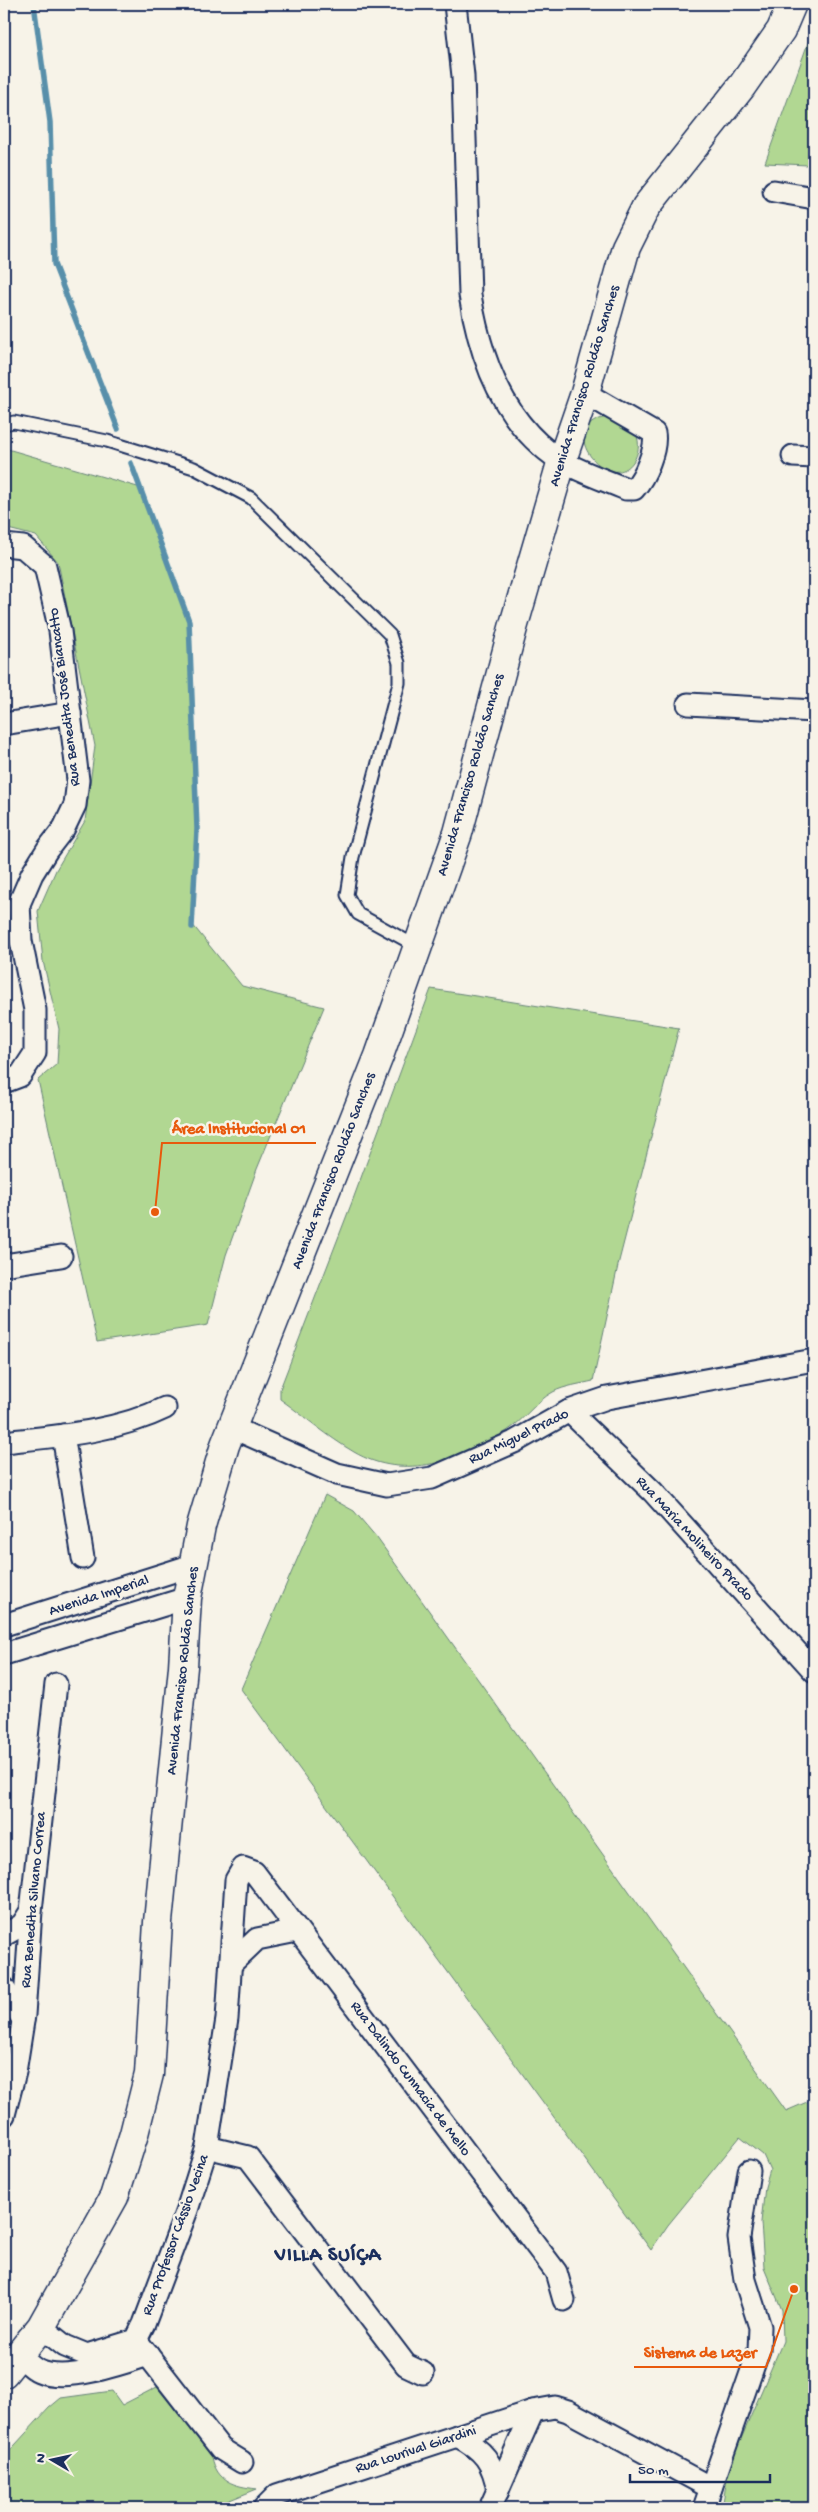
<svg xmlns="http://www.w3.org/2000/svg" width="818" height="2512" font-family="'Gochi Hand',sans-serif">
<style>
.green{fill:#b1d792;stroke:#668378}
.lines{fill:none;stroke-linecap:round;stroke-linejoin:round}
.stream{stroke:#588faa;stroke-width:5.5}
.lane-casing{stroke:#1b2f5e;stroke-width:15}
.street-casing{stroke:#1b2f5e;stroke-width:25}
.secondary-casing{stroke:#1b2f5e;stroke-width:31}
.lane{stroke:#f7f3e8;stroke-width:11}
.street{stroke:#f7f3e8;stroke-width:21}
.secondary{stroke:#f7f3e8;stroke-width:28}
.labels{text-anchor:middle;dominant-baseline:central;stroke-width:5;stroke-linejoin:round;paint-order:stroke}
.street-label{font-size:15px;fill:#1b2f5e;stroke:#f7f3e8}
.district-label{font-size:20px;font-weight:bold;letter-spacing:1px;fill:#1b2f5e;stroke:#f7f3e8}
.leader{fill:none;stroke:#e8590c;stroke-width:2}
.callout-dot{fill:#e8590c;stroke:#f7f3e8;stroke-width:2}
.callout-label{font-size:16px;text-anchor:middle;font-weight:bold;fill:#e8590c;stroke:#f7f3e8;stroke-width:5;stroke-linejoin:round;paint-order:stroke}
</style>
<rect width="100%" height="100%" fill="#f7f3e8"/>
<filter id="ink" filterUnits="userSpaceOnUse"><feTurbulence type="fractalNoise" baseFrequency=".02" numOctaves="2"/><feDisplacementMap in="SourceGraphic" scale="10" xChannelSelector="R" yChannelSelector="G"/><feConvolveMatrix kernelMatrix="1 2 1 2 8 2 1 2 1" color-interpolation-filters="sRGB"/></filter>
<g filter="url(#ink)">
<g class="green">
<path d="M814 26V171L808 165 765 163Z"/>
<path d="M607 417 636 433C640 444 639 453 633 462 609 496 552 427 607 417Z"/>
<path d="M4 448 141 488 189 621 197 829 192 924 242 986 324 1007 257 1169 226 1255 208 1325 97 1342 38 1080 57 1064 59 1029 43 961 38 911 56 870 85 821 95 746 58 562 36 536 4 528Z"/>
<path d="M431 989 679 1028 619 1261 593 1381C581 1384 564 1386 553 1392 536 1401 524 1420 507 1431 461 1460 405 1482 354 1452 328 1437 304 1416 280 1399V1389L352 1202Z"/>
<path d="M325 1495 354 1511 377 1538 786 2111 814 2099V2508H722L729 2467 783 2341 782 2310 764 2267 761 2222 765 2187 770 2170 763 2155 740 2137 668 2225 651 2250 241 1689Z"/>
<path d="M157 2387 212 2457C217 2482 234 2486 257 2489L210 2508H4V2457L49 2408 61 2398 112 2391 122 2405Z"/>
</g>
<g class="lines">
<g class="stream">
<path d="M34 4 50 122 54 264 118 429"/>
<path d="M131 463 189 621 197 829 192 927"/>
</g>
<g class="lane-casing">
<path id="lane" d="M4 424 14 422 107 441 194 468 251 498 390 635 399 663V683L353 857 347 895 358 914 418 947"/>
</g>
<g class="street-casing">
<g id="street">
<path d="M455 4 463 76 470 295C480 358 504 424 560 460 580 472 605 480 626 489H634C645 477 657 449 654 433L585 393"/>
<path d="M774 191 814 198"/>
<path d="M793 456 814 457"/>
<path d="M4 545 23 547 45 566 60 631 78 780 75 805 64 828 47 850 32 874 19 904 21 941 35 1010V1053L20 1076 4 1082"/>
<path d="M688 704 814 711"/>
<path d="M4 724 70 713"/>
<path d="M4 1265 61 1256"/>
<path d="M569 1411 653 1492 814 1671"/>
<path d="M233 1428 337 1474 387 1485 432 1478 514 1442 569 1411 607 1398 814 1360"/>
<path d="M63 1435 83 1558"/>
<path d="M4 1442C57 1436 116 1432 165 1408"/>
<path d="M4 1625 193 1565"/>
<path d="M4 1654 187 1598"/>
<path d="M4 1935 22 1925 31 1911"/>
<path d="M232 1963 257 1939 297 1931"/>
<path d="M4 1988 23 2020"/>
<path d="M4 2115 15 2072 24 2015 31 1911 56 1684"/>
<path d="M207 2147 248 2157 406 2365 423 2373"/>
<path d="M41 2327 65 2346 87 2355 136 2340 144 2324 187 2210 207 2147 227 2019 236 1880 243 1868 254 1872 556 2272 564 2300"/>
<path d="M136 2340 221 2449 242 2462"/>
<path d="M18 2354C24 2359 31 2368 39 2371 66 2383 121 2364 148 2355"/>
<path d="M457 2436C484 2450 493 2462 498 2491"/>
<path d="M264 2508 277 2495 533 2411 555 2407 568 2411 711 2488"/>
<path d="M490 2508 533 2411"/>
<path d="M704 2508 759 2350 760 2327 745 2280 739 2238 749 2171"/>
</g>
</g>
<g class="secondary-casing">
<path id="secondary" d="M4 2373 41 2327 114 2197 134 2134 149 2074 158 1922 183 1667 187 1598 201 1526 225 1445 379 1056 458 833 513 628 562 460 585 393 626 247 646 207 742 86 781 30 792 4"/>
</g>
<use href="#lane" class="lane"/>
<use href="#street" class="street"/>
<use href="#secondary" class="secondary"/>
</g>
</g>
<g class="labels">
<g class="street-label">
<text transform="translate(585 386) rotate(-73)">Avenida Francisco Roldão Sanches</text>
<text transform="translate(65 697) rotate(-97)">Rua Benedita José Biancatto</text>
<text transform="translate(471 775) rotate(-74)">Avenida Francisco Roldão Sanches</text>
<text transform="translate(334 1171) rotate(-69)">Avenida Francisco Roldão Sanches</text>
<text transform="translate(519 1437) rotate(-26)">Rua Miguel Prado</text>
<text transform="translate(694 1539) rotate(47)">Rua Maria Molineiro Prado</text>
<text transform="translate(99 1596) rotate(-18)">Avenida Imperial</text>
<text transform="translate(183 1671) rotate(-84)">Avenida Francisco Roldão Sanches</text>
<text transform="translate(34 1900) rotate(-85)">Rua Benedita Silvano Correa</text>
<text transform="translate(410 2079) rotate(53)">Rua Dalindo Cunnacia de Mello</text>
<text transform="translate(176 2235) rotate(-70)">Rua Professor Cássio Vecina</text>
<text transform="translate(416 2450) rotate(-18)">Rua Lourival Giardini</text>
</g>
<g class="district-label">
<text x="328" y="2256">VILLA SUÍÇA</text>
</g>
</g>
<path class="leader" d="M155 1212L162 1143H316M794 2289L766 2367H634"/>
<g class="callout-dot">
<circle cx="155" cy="1212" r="5"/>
<circle cx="794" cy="2289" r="5"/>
</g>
<g class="callout-label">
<text x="239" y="1133">Área Institucional 01</text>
<text x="700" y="2357">Sistema de Lazer</text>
</g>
<rect width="818" height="2512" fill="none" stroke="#f7f3e8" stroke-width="20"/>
<rect x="10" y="10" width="798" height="2492" fill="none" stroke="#1b2f5e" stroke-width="2" filter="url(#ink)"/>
<g transform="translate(52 2460) rotate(279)" stroke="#f7f3e8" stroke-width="4" paint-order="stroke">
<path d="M0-4L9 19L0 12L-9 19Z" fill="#1b2f5e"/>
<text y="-8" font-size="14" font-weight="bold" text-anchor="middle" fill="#1b2f5e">N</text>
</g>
<path d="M630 2474v8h140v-8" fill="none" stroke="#1b2f5e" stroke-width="2.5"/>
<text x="638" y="2474" font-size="15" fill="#1b2f5e" stroke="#f7f3e8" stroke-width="4" paint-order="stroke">50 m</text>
</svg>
